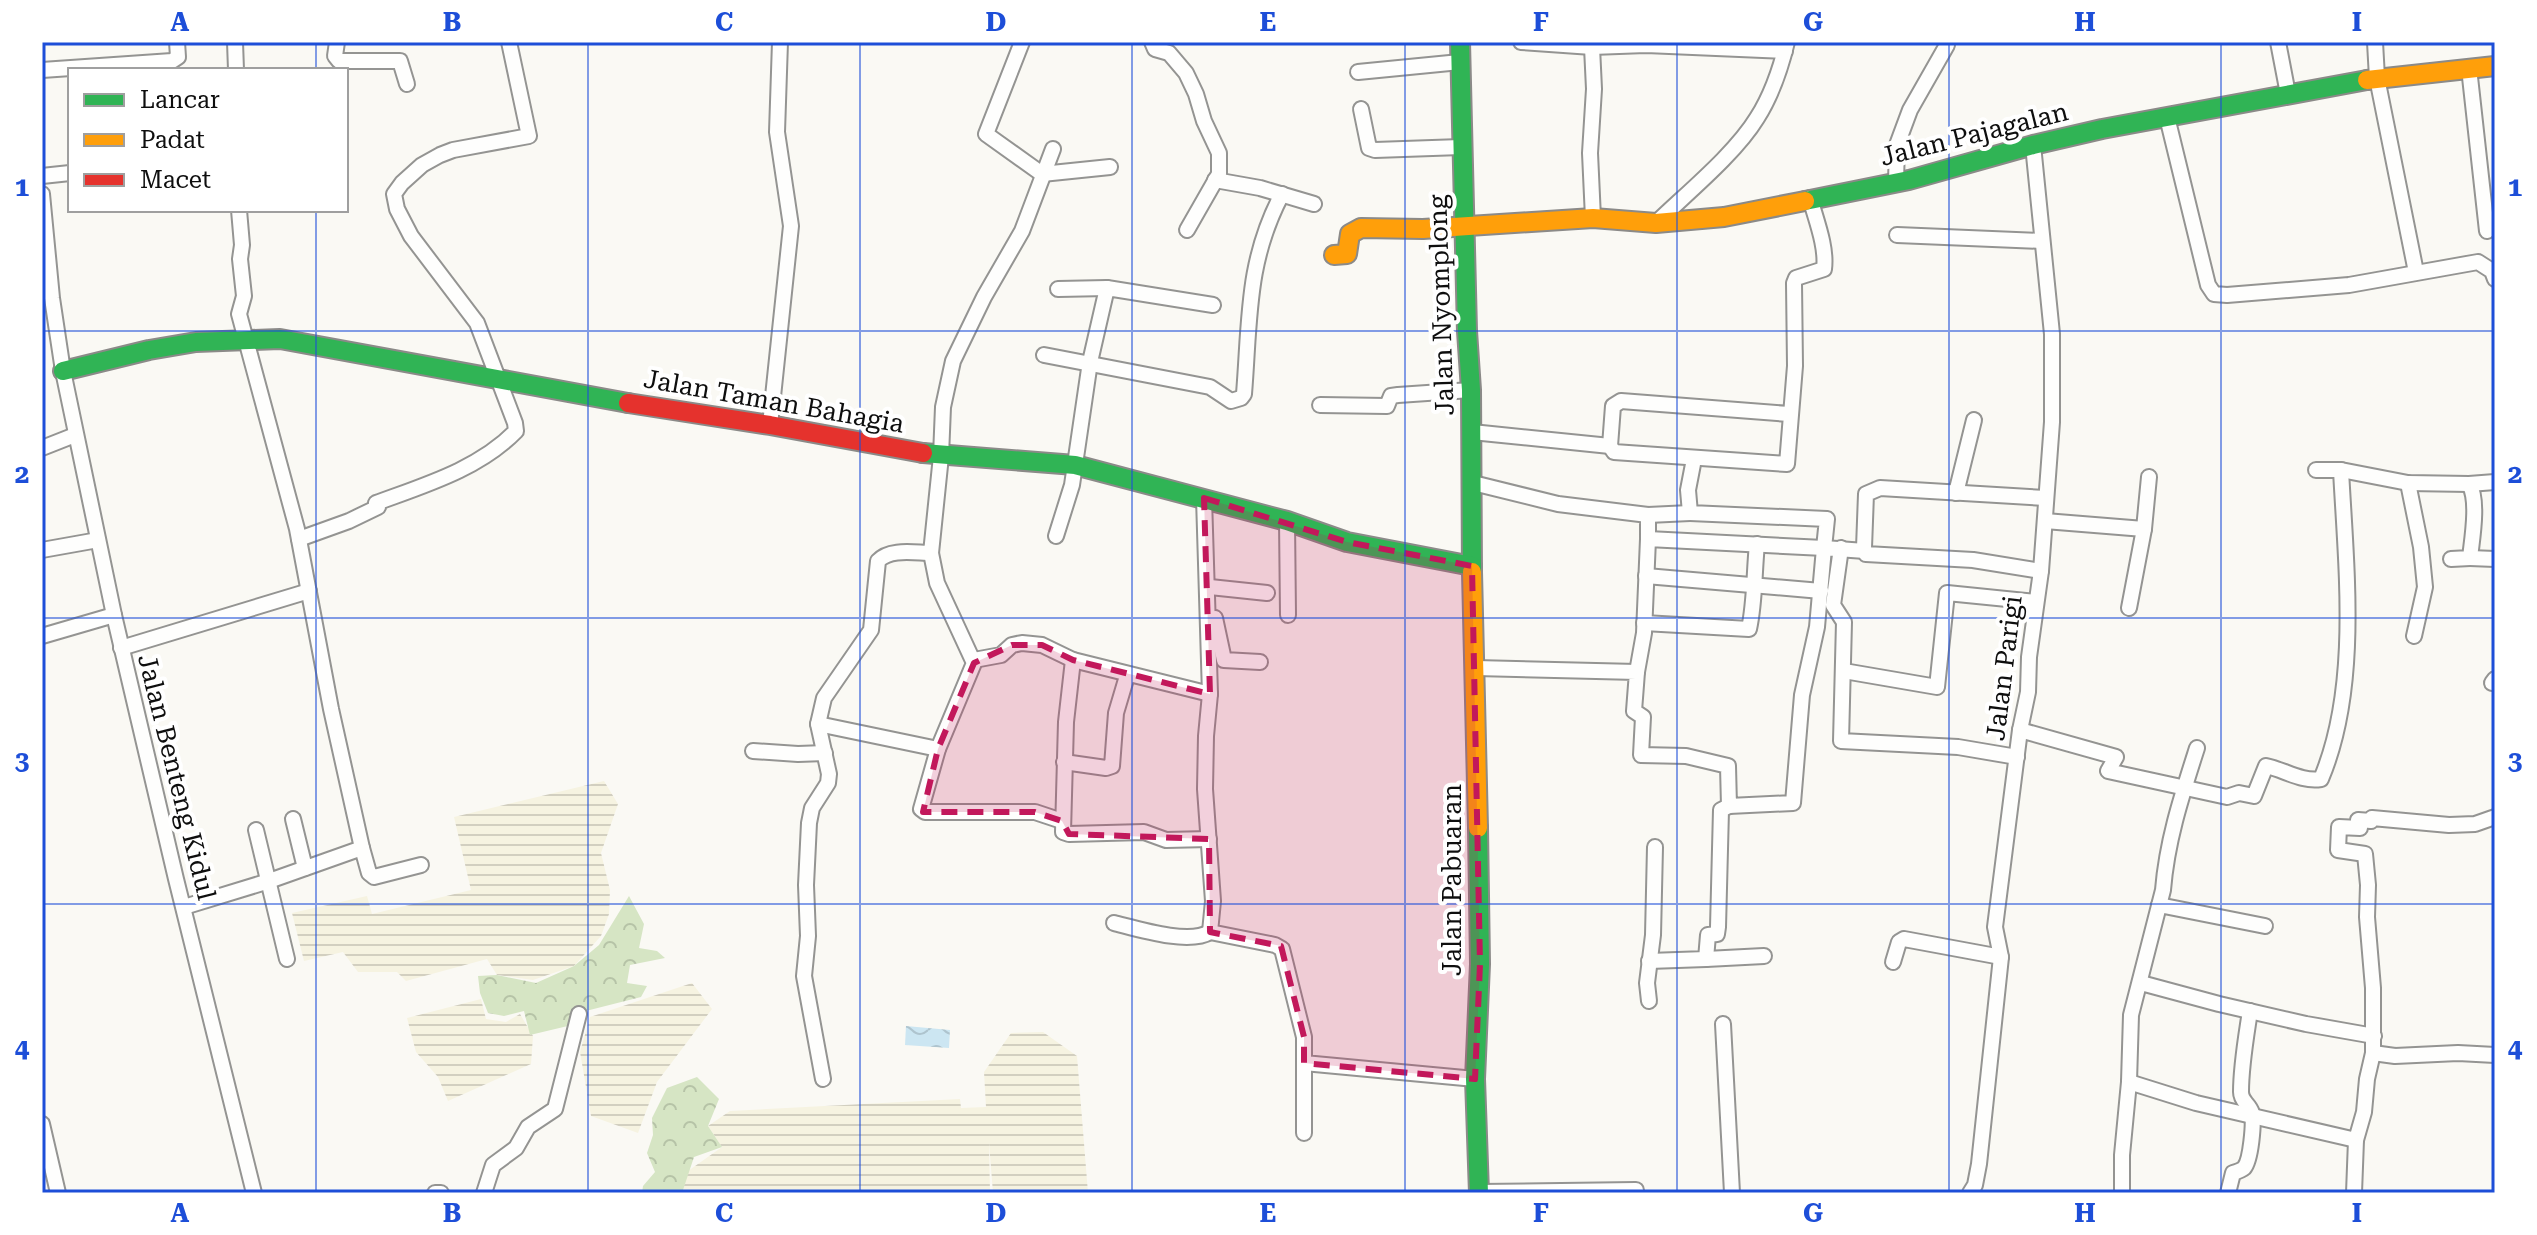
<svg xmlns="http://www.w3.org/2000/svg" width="2537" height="1235" font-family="'Roboto Serif',serif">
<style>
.farmland{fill:url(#farmland-rules)}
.forest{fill:url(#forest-crowns)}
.water{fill:url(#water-waves)}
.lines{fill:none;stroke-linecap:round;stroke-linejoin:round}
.street-casing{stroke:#949492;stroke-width:18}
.fast-casing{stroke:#8b8a88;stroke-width:22}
.slow-casing{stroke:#8b8a88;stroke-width:22}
.jam-casing{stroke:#8b8a88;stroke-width:22}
.street{stroke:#fefefd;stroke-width:14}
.fast{stroke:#30b455;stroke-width:18}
.slow{stroke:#ff9f0a;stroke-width:18}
.jam{stroke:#e5322d;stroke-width:18}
.marked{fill:#c2185b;fill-opacity:0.2;stroke:#c2185b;stroke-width:6;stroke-dasharray:16 10;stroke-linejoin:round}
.grid{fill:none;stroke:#1d4ed8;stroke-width:2;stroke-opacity:0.55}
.labels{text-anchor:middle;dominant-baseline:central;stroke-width:8;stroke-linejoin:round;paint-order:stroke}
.street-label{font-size:26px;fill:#0e0e0e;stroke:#fff}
.neatline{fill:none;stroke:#1d4ed8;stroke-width:3}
.grid-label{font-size:26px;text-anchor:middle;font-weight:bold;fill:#1d4ed8}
</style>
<defs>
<pattern id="farmland-rules" width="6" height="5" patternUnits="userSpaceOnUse" patternTransform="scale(2)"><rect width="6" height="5" fill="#f6f3e1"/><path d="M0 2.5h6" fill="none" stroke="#d2cfc0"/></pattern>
<pattern id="forest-crowns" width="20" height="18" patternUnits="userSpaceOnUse" patternTransform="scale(2)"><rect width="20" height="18" fill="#d6e5c4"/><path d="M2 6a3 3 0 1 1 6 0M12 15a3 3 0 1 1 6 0" fill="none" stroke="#b6c3a7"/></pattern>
<pattern id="water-waves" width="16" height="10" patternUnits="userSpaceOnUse" patternTransform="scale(2)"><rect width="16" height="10" fill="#cce6f2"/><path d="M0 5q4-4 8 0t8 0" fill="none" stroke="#aec4ce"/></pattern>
</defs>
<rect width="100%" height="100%" fill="#faf9f4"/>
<g class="farmland">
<path d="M604 781 618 804 601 853 610 890 609 914 601 936 574 966 533 980 497 975 487 959 406 981 397 972H358L343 952 304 961 292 913 367 896 372 914 471 890 454 817Z"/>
<path d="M692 983 712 1009 657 1082 638 1133 591 1116 580 1052 590 1017Z"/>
<path d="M481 999 486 1019 506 1022 520 1014 533 1036 531 1064 448 1101 438 1077 416 1052 407 1018Z"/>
<path d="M1043 1032 1077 1056 1088 1193H993L989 1143 990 1193H682L688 1171 722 1147 708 1126 730 1111 960 1099 961 1108 986 1107 984 1072 1011 1033Z"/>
</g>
<g class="forest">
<path d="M629 896 644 924 639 948 657 951 665 958 630 965 627 983 647 986 641 997 570 1015 572 1025 530 1035 524 1011 504 1016 488 1013 480 993 478 976 497 975 536 983 574 966 599 945Z"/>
<path d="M697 1077 719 1099 708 1126 722 1147 694 1157 682 1193H642L643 1186 655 1172 647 1153 653 1135 652 1118 667 1088Z"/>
</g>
<path class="water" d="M906 1026 950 1030 949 1048 905 1045Z"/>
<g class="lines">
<g class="street-casing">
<g id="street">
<path d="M235 42 236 70"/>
<path d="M337 42 335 56 339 61H400L407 84"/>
<path d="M1022 42 986 134 1042 174 1110 167"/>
<path d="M1152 42 1155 49 1169 53 1186 73 1196 94 1204 121 1219 153V174L1187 230"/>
<path d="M1521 42 1592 47 1646 45 1785 51"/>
<path d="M2278 42 2288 94"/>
<path d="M2375 42 2377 78 2416 272"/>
<path d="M1592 47 1594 89 1590 153 1593 218"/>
<path d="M2469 68 2487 231"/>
<path d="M42 70 172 61 178 57 177 42"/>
<path d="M1358 72 1460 62"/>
<path d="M1361 109 1369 148 1375 150 1461 147"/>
<path d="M2167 117 2208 285 2214 294 2227 295 2349 285 2478 262 2492 271 2495 279"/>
<path d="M42 176 70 173"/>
<path d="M1215 180 1260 188 1314 204"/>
<path d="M1896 182 1897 145 1910 110 1947 45"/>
<path d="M42 194 52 298 63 371 114 615 176 879 254 1193"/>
<path d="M1656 223C1687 193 1735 154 1757 118 1771 96 1781 67 1787 42"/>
<path d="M1897 235 2042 241"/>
<path d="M1058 289 1107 288"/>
<path d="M1044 355 1210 387 1231 401 1241 398 1244 394C1250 321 1246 262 1282 194"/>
<path d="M1320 405 1387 406 1391 396 1398 395 1471 390"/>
<path d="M1789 414 1621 401 1613 406 1610 446 1614 452 1787 464 1795 366 1794 283 1796 278 1824 269C1827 247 1816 220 1810 198"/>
<path d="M770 425 791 226 777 132 780 42"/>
<path d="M1472 432 1610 446"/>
<path d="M42 448 75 435"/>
<path d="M2316 470H2341L2408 483 2469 484 2495 482"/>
<path d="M1473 483 1558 504 1648 515V539"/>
<path d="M2408 483 2421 547 2425 587 2414 636"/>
<path d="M1956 493 1974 420"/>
<path d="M1204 498 1210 694 1206 736 1205 789 1213 901 1210 932 1275 945 1282 949 1304 1037V1063L1475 1079"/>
<path d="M1648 515 1690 513"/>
<path d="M1287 521 1288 615"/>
<path d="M2045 521 2144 529"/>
<path d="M1056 536 1072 485 1090 362 1107 288 1213 305"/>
<path d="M299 539 349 521 378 507 376 503C425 485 479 469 516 431L515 423 477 323 411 236 397 209 394 194 402 183 422 165 440 155 453 150 529 136 509 42"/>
<path d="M1841 548 1833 605 1844 622 1841 741 1958 747 2017 757"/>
<path d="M42 550 98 540"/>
<path d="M931 553 937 583 974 663 938 749 921 809 925 812H1035L1062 821"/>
<path d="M2470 558 2495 559"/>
<path d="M2451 559 2470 558C2472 539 2479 500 2469 484"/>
<path d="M2041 571 1973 560 1866 554 1864 548 1866 494 1880 488 2045 498"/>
<path d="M1646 576 1821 591"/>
<path d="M1210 587 1267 593"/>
<path d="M2129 608 2144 529 2149 477"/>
<path d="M1215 618 1224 660 1260 662"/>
<path d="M1644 623 1749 629C1755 602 1754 573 1757 544"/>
<path d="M42 636 114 615"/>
<path d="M121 648 309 591"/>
<path d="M974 660 1001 655 1012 645 1022 643 1042 645 1073 660 1210 694"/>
<path d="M1073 660 1066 722 1063 832 1069 834 1144 832 1166 840 1209 839"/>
<path d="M1476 668 1637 672 1634 711 1643 717 1641 755 1686 756 1728 766 1729 806 1793 803 1802 695 1817 627 1824 548 1865 551"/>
<path d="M1844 671 1937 687 1947 593 2036 602"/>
<path d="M1637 672 1644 633 1648 539 1824 548 1827 519 1690 513 1688 490 1694 459"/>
<path d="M2492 683 2495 679"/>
<path d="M818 724 938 749"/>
<path d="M2020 730 2116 757 2108 771 2227 797 2239 793 2254 796 2266 766C2285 770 2301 782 2321 779 2360 687 2346 568 2341 470"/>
<path d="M753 751 798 754 825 753"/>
<path d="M1064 762 1106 768 1112 766 1116 713 1127 676"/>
<path d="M293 819 305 868"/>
<path d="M256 830 287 959"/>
<path d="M362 848 369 873 374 877 421 865"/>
<path d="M2159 905 2265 926"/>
<path d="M184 907 269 881 362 848 331 709 297 529 239 314 244 296 240 259 242 245 239 210"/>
<path d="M1114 923C1138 929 1189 945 1210 932"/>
<path d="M1706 959 1764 956"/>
<path d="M1649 961 1706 959 1708 935 1717 934 1718 927 1721 810 1729 806"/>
<path d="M1893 962 1899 942 1904 939 2001 957"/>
<path d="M2141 983 2219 1004 2306 1024 2374 1036"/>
<path d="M1649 1001 1647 983 1653 935 1655 847"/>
<path d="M1723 1024 1732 1193"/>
<path d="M2373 1053 2395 1056 2458 1053 2495 1055"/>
<path d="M823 1079 804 976 808 936 806 885 809 823 812 808 828 783 829 774 818 724 824 698 871 630 878 561C890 548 915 553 931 553L941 456 943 407 953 361 984 297 1022 231 1053 149"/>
<path d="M2129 1082 2196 1103 2356 1140"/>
<path d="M42 1124 58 1193"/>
<path d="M1304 1133V1063"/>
<path d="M1479 1192 1636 1190"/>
<path d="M435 1193H441"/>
<path d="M484 1193 493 1165 516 1148 528 1127 555 1109 579 1014"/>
<path d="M1970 1193 1975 1185 1979 1164 2001 957 1995 927 2020 730 2028 692 2029 657 2041 571 2052 422V334L2033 145"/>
<path d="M2122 1193V1155L2129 1082 2131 1015 2163 890C2167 840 2182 795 2197 748"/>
<path d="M2228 1193 2233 1173C2236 1172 2242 1170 2244 1168 2251 1160 2254 1123 2252 1113 2249 1103 2241 1102 2241 1092 2241 1065 2246 1038 2250 1011"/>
<path d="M2354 1193 2356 1140 2364 1112 2367 1079 2373 1053V988L2367 917 2368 885 2365 854 2338 850 2339 827 2360 828 2358 820 2371 821 2372 818 2449 825 2475 824 2495 817"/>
</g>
</g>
<g class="fast-casing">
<g id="fast">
<path d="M1460 42 1467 331 1471 390 1472 572"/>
<path d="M1805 201 1909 180 2033 145 2102 129 2367 80"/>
<path d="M63 371 149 350 196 342 280 339 628 403"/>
<path d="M923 453 1075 465 1287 521 1347 542 1472 566"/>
<path d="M1478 828 1480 964 1475 1079 1479 1193"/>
</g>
</g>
<g class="slow-casing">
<g id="slow">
<path d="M2367 80 2495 66"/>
<path d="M1334 255 1347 254 1350 234 1361 228 1423 229 1593 218 1656 223 1724 217 1805 201"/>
<path d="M1472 572 1478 828"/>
</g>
</g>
<g class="jam-casing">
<path id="jam" d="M628 403 770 425 923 453"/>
</g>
<use href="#street" class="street"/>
<use href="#fast" class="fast"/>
<use href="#slow" class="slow"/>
<use href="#jam" class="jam"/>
</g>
<path class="marked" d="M1204 498 1347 542 1472 566 1480 964 1475 1079 1304 1063V1037L1281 946 1210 932 1209 839 1069 834 1062 821 1035 812H923L938 749 974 663 1012 645H1042L1073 660 1210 694Z"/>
<path class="grid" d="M316 42V70M588 42V1193M860 42V1193M1132 42V1193M1405 42V1193M1677 42V1193M1949 42V1193M2221 42V1193M316 210V1193M42 331H2495M42 618H2495M42 904H2495"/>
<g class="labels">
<g class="street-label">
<text transform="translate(1974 134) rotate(-14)">Jalan Pajagalan</text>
<text transform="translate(1441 305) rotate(-92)">Jalan Nyomplong</text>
<text transform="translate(774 401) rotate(10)">Jalan Taman Bahagia</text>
<text transform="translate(2004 668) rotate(-83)">Jalan Parigi</text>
<text transform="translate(177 777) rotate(76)">Jalan Benteng Kidul</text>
<text transform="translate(1452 880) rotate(-90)">Jalan Pabuaran</text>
</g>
</g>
<rect width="2537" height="1235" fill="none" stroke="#ffffff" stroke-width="88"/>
<rect x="68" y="68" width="280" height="144" fill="#ffffff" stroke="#9f9f9f" stroke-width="2"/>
<rect x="84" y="94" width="40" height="12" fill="#30b455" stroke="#9f9f9f" stroke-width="2"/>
<text x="140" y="108" font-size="24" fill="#0e0e0e">Lancar</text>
<rect x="84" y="134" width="40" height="12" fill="#ff9f0a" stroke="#9f9f9f" stroke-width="2"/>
<text x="140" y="148" font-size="24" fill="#0e0e0e">Padat</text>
<rect x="84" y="174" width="40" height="12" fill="#e5322d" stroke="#9f9f9f" stroke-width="2"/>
<text x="140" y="188" font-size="24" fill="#0e0e0e">Macet</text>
<rect x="44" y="44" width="2449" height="1147" class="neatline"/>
<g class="grid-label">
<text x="180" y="31">A</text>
<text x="452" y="31">B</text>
<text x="724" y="31">C</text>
<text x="996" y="31">D</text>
<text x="1268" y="31">E</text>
<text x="1541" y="31">F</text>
<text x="1813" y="31">G</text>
<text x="2085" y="31">H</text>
<text x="2357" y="31">I</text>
<text x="22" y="196">1</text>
<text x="2515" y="196">1</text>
<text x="22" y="483">2</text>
<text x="2515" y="483">2</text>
<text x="22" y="770">3</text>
<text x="2515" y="770">3</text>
<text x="22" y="1057">4</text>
<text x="2515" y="1057">4</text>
<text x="180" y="1222">A</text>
<text x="452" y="1222">B</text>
<text x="724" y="1222">C</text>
<text x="996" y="1222">D</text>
<text x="1268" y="1222">E</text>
<text x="1541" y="1222">F</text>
<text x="1813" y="1222">G</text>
<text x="2085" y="1222">H</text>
<text x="2357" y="1222">I</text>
</g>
</svg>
